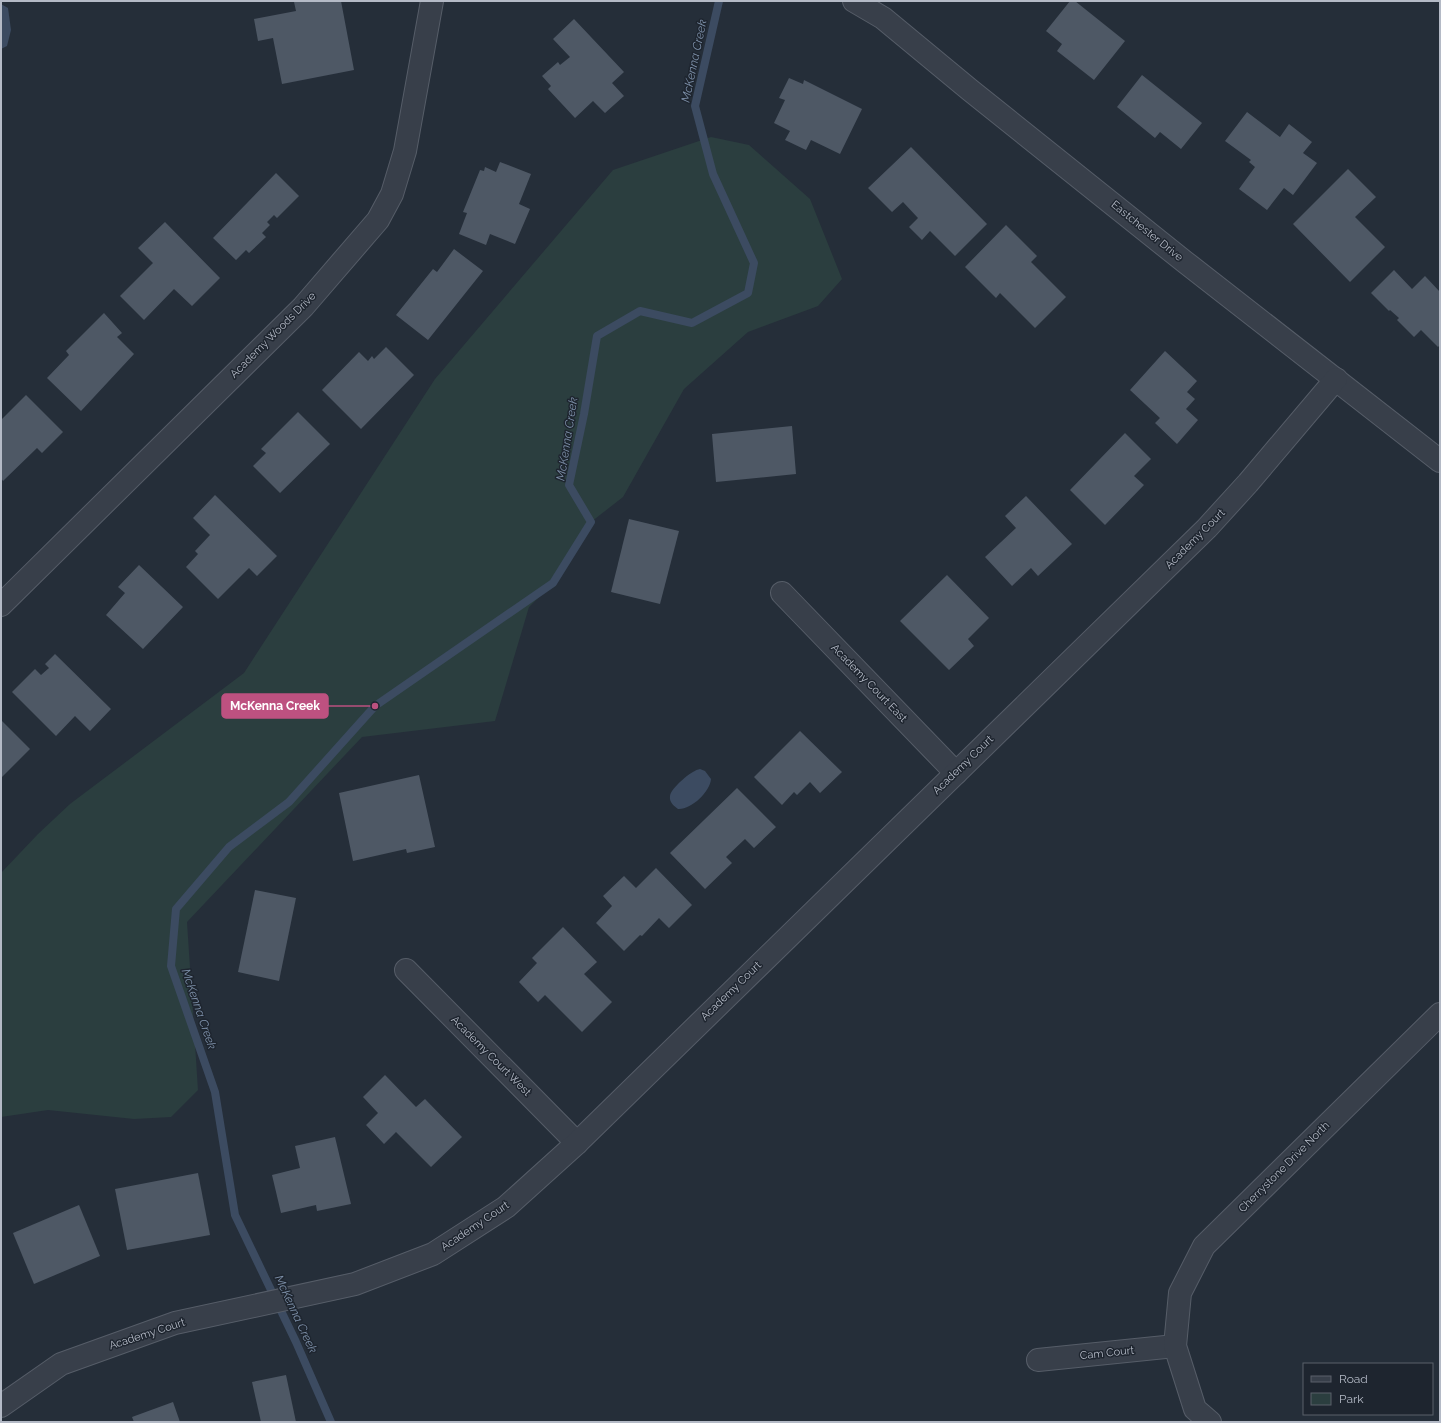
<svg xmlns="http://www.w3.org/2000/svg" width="1441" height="1423" font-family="Raleway,sans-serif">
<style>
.green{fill:#2b3e3f}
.water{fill:#3c4b61}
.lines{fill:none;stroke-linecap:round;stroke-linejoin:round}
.stream{stroke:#3c4b61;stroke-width:8}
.building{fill:#4e5865}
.minor-casing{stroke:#565d68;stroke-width:24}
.minor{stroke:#383f4a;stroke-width:22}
.labels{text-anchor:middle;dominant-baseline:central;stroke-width:3;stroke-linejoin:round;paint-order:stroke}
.street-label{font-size:11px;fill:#b4bac6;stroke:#1e252f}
.water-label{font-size:12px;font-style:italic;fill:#7e91aa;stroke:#1e252f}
.leader{fill:none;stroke:#bd5180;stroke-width:1.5}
.callout-dot{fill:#bd5180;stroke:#1e252f;stroke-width:1.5}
.callout{fill:#bd5180;stroke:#bd5180;stroke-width:1.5}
.callout-label{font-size:12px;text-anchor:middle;font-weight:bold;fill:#fff}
</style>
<rect width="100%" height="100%" fill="#252e39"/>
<path class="green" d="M711 137 749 145 810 199 842 279 818 306 748 332 684 389 623 497 591 522 553 583 529 607 495 721 362 737 187 922 198 1090 171 1117 134 1119 48 1110 1 1117V873L38 834 70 804 244 673 435 379 613 170Z"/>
<g class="water">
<path d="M1 4 8 8 11 30 7 46 1 49Z"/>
<path d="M700 769 705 771 711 779C710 792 691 810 678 809 674 806 669 802 670 796 671 788 692 770 700 769Z"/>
</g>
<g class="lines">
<path class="stream" d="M331 1422 296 1342 235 1215 215 1092 171 966 176 909 229 847 289 802 375 706 553 583 591 522 569 485 584 414 597 336 640 311 692 323 748 293 754 263 713 174 695 106 719 1"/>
</g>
<g class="building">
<path d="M301 1H341L354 70 282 84 273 38 258 41 254 19 296 11 294 2Z"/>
<path d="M1070 1H1075L1125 41 1094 80 1057 51 1062 44 1046 31Z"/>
<path d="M574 19 624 72 612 83 624 96 605 113 593 101 575 118 548 89 551 86 542 76 558 62 560 65 570 57 553 39Z"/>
<path d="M1142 75 1202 123 1181 149 1160 132 1155 138 1117 107Z"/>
<path d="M789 78 803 84 804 80 862 109 840 154 811 140 806 150 785 140 790 131 774 123 785 100 779 98Z"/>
<path d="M1247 112 1280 137 1289 124 1312 142 1303 153 1317 163 1293 195 1284 188 1267 210 1239 189 1255 167 1249 162 1251 160 1225 141Z"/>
<path d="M911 147 987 224 955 256 930 231 922 240 909 227 918 218 903 202 892 212 868 188Z"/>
<path d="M500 162 531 174 519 204 530 209 515 244 490 234 486 245 459 234 467 213 463 212 480 170 484 171 485 167 496 172Z"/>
<path d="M1348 169 1376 197 1355 217 1385 247 1350 282 1293 224Z"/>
<path d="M276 173 299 196 277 218 274 215 267 222 270 225 262 233 266 237 249 253 246 250 236 260 213 238Z"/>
<path d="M165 222 220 278 192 306 174 289 144 320 120 296 153 263 138 248Z"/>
<path d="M1006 225 1037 256 1031 262 1066 297 1035 328 1000 293 996 298 965 267Z"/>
<path d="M454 249 483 271 428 340 396 315 433 269 437 272Z"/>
<path d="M1394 270 1412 289 1425 276 1440 292V345L1438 347 1421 330 1414 337 1397 320 1399 318 1390 310 1389 311 1371 293Z"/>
<path d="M104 313 122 333 117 337 134 354 81 411 47 378 69 355 66 351Z"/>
<path d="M386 347 414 375 361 429 322 390 359 352 368 361 372 356 374 359Z"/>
<path d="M1165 351 1197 381 1187 392 1195 399 1186 409 1198 420 1177 444 1155 423 1160 418 1130 390Z"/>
<path d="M26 395 63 432 42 453 37 448 3 481 1 478V420Z"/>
<path d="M298 412 330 444 280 493 253 466 266 453 261 449Z"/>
<path d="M792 426 796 474 716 482 712 434Z"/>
<path d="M1125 433 1151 459 1134 476 1144 485 1105 525 1070 490Z"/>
<path d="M215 495 277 556 257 576 249 568 218 599 186 567 198 554 195 551 210 535 193 518Z"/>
<path d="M1026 496 1072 544 1038 576 1031 568 1012 586 985 557 1016 528 1005 516Z"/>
<path d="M629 519 679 531 660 604 611 592Z"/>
<path d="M139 565 183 607 143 649 106 615 125 593 118 587Z"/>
<path d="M947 575 989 618 968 639 974 646 949 670 900 621Z"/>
<path d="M55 654 111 709 90 731 75 716 56 736 12 692 35 669 41 675 49 668 45 664Z"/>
<path d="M1 720 30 749 1 778Z"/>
<path d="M800 731 842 772 820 793 810 782 797 795 794 792 782 805 754 777Z"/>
<path d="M419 775 435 847 407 853 406 849 353 861 339 793Z"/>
<path d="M737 788 776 827 754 848 745 839 726 857 732 863 705 889 670 853Z"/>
<path d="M656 868 692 905 669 928 659 918 642 936 640 935 624 951 596 923 612 906 603 896 624 876 636 888Z"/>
<path d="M255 890 296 898 279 981 238 972Z"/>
<path d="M563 927 597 962 584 974 612 1002 582 1032 545 995 538 1002 519 982 537 963 532 958Z"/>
<path d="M385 1075 416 1107 425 1099 462 1137 431 1167 396 1132 384 1144 366 1125 378 1113 363 1097Z"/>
<path d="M335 1137 351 1204 317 1211 316 1205 281 1213 272 1175 300 1168 295 1146Z"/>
<path d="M198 1173 210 1235 127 1250 115 1189Z"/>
<path d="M79 1205 100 1256 34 1284 13 1233Z"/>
<path d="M286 1375 296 1422H261L252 1382Z"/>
<path d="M173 1402 180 1422H134L132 1417Z"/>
</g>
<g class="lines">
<g class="minor-casing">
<g id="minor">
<path d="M854 1 883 18 970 90 1185 262 1440 461"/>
<path d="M782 593 956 773"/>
<path d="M1 605 303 307 378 220 392 194 405 151 432 1"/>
<path d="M406 970 577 1143"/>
<path d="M1038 1360 1175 1346"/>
<path d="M1 1406 61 1364 175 1323 355 1284 433 1254 506 1207 577 1143 1207 528 1248 483 1336 379"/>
<path d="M1210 1422 1195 1409 1175 1346 1180 1293 1204 1246 1440 1014"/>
</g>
</g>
<use href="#minor" class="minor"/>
</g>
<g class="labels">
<g class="street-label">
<text transform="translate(1147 231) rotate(39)">Eastchester Drive</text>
<text transform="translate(273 335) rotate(-45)">Academy Woods Drive</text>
<text transform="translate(1195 539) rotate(-45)">Academy Court</text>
<text transform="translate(869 683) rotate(46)">Academy Court East</text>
<text transform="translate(963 765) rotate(-44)">Academy Court</text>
<text transform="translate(731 991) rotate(-44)">Academy Court</text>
<text transform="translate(491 1056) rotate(45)">Academy Court West</text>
<text transform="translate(1284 1167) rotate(-45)">Cherrystone Drive North</text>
<text transform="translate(475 1226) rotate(-34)">Academy Court</text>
<text transform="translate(147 1334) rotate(-18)">Academy Court</text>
<text transform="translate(1107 1353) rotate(-6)">Cam Court</text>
</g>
<g class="water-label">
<text transform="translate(694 61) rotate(-78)">McKenna Creek</text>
<text transform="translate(567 439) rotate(-81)">McKenna Creek</text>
<text transform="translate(199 1009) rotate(71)">McKenna Creek</text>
<text transform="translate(296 1314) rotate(65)">McKenna Creek</text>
</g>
</g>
<path class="leader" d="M375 706L328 706"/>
<circle class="callout-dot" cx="375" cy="706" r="4"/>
<rect class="callout" x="222" y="694" width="106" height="24" rx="4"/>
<g class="callout-label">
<text x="275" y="710">McKenna Creek</text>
</g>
<rect width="1441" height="1423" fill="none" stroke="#b4bac6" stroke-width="4"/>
<rect x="1303" y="1363" width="130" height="52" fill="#1e252f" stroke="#5a616b"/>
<rect x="1311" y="1376" width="20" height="6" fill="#383f4a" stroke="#5a616b"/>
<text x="1339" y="1383" font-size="12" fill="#b4bac6">Road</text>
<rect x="1311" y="1393" width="20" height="12" fill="#2b3e3f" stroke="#5a616b"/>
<text x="1339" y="1403" font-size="12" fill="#b4bac6">Park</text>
</svg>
